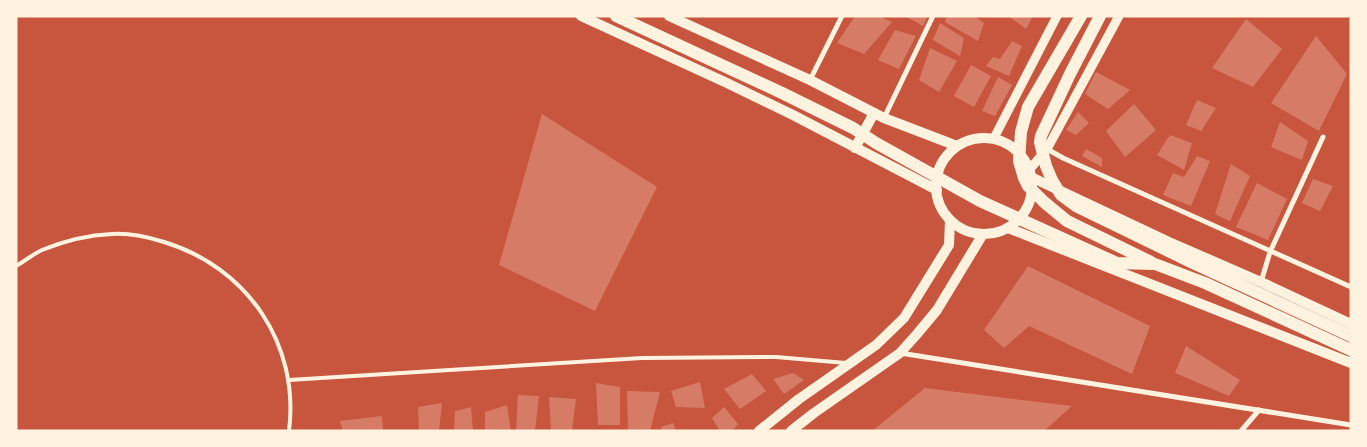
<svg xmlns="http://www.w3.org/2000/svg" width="1367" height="447" font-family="Jost,sans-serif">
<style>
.building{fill:#d67c66}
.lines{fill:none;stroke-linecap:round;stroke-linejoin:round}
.service{stroke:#fff3e0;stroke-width:4}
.minor{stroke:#fff3e0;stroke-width:5}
.tertiary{stroke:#fff3e0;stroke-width:9}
.secondary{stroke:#fff3e0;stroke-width:10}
.primary{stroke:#fff3e0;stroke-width:12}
</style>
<rect width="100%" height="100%" fill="#c8553d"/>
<g class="building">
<path d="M855 16H879L892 22 864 54 837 43Z"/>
<path d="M905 16H928L923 26Z"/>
<path d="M947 16H974L984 23 978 41 945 22Z"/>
<path d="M1008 16H1033L1026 29Z"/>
<path d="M1246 19 1282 49 1253 87 1212 68Z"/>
<path d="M940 23 964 38 960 56 933 40Z"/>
<path d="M895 30 916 36 899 69 878 60Z"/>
<path d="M1316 36 1347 74 1319 131 1271 103Z"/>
<path d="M1012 41 1022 46 1009 76 986 66 993 57 1000 59Z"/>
<path d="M930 48 957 61 939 92 919 80Z"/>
<path d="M971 65 991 76 974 107 954 96Z"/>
<path d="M1096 72 1130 90 1108 109 1085 94Z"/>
<path d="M998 77 1012 85 995 116 982 111Z"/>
<path d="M1197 100 1216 108 1201 131 1186 125Z"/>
<path d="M1134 104 1156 130 1125 157 1106 131Z"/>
<path d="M1078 112 1089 123 1076 135 1066 130Z"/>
<path d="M542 114 657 187 595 311 499 265Z"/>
<path d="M1280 122 1308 141 1302 160 1271 147Z"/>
<path d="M1170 135 1192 143 1184 170 1157 155Z"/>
<path d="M1086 149 1102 158V167L1082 156Z"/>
<path d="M1197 156 1210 161 1191 206 1163 195 1173 173 1184 177Z"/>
<path d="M1231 164 1250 176 1230 221 1215 214Z"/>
<path d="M1313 179 1333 186 1320 211 1302 203Z"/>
<path d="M1257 183 1287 199 1268 240 1236 227Z"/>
<path d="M1028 266 1150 326 1132 374 1029 326 1004 348 984 330Z"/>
<path d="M1186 346 1240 380 1229 396 1175 373Z"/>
<path d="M793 373 804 380 784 394 773 379Z"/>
<path d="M752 374 766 391 740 409 724 389Z"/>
<path d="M700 382 705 408 676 407 671 391Z"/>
<path d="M596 383 620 387V425H598Z"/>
<path d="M925 388 1072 406 1044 431H872Z"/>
<path d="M627 391 660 392 650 431H628Z"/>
<path d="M518 395 539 396 535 431H516Z"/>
<path d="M549 397 576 399 572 431H551Z"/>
<path d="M442 403 439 431H419L418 407Z"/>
<path d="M507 405 511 431H485V412Z"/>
<path d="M471 407 473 431H454L455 411Z"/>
<path d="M724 407 738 424 732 431H720L712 418Z"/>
<path d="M382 416 383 431H343L340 421Z"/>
<path d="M673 423 676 431H662L661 427Z"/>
</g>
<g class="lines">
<g class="service">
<path d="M16 266C25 261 33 254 42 250 64 241 89 235 112 234 129 233 148 237 164 242 247 267 300 344 289 431"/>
<path d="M289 380 642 358 776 357 846 363"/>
</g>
<g class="minor">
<path d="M810 80 842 16"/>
<path d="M884 118 933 16"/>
<path d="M1047 149 1063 158 1351 287"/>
<path d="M1261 282 1270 252 1323 137"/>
<path d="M900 353 1351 425"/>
<path d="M1241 431 1259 410"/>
</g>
<g class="tertiary">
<path d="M994 138 1057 16"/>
<path d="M1030 169 1047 149 1119 16"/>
</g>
<g class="secondary">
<path d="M581 16 727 83 793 115 937 190"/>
<path d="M669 16 810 80 884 118 957 146"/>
<circle cx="984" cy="186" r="48"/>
<path d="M855 148 874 113"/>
<path d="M1031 177 1169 242 1261 282 1351 324"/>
<path d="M1008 228 1351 363"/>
<path d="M759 431 799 399 876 345 904 318 949 245 950 220"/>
<path d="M791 431 814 413 900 353 917 334 937 310 983 234"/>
</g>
<g class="primary">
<path d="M616 16 782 93 853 128 876 143 980 201 1117 263 1155 264 1205 283 1351 350"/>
<path d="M1081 16 1028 107 1021 132 1019 161 1024 178 1028 186 1044 202 1067 221 1151 262"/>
<path d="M1100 16 1070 74 1041 136 1040 142 1046 166 1052 180 1061 195 1076 206 1191 262 1351 336"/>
</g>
</g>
<rect width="1367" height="447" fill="none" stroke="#fff3e0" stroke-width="35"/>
</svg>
